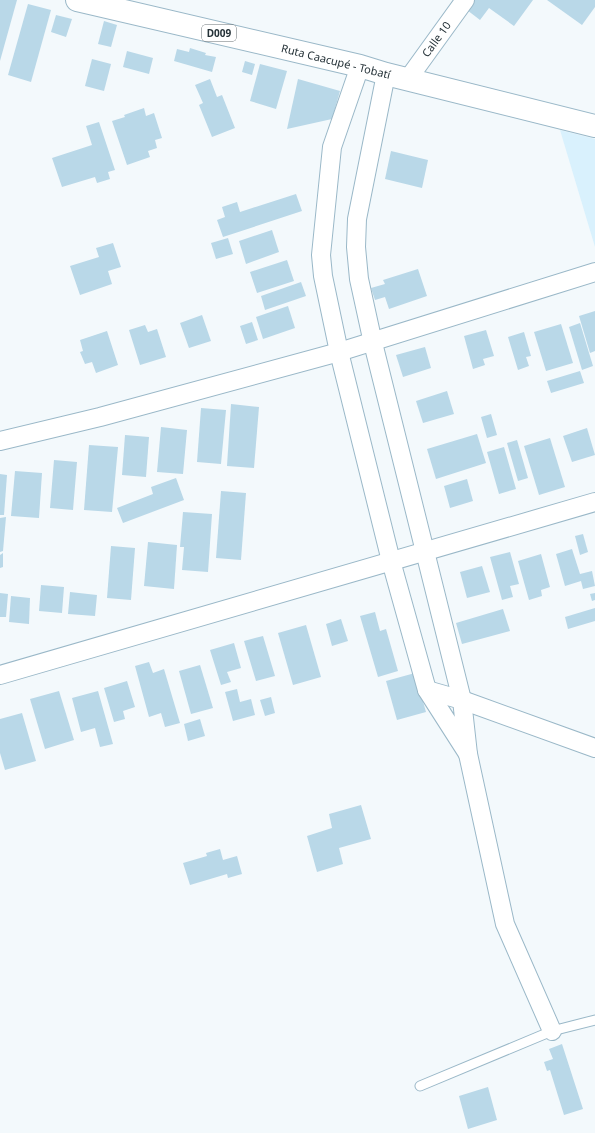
<svg xmlns="http://www.w3.org/2000/svg" width="595" height="1133" font-family="'Noto Sans',sans-serif">
<style>
.built{fill:#d9f1fd}
.building{fill:#b9d8e8}
.lines{fill:none;stroke-linecap:round;stroke-linejoin:round}
.service-casing{stroke:#9ab8c8;stroke-width:11}
.minor-casing{stroke:#9ab8c8;stroke-width:20}
.primary-casing{stroke:#9ab8c8;stroke-width:24}
.service{stroke:#fff;stroke-width:9}
.minor{stroke:#fff;stroke-width:18}
.primary{stroke:#fff;stroke-width:22}
.labels{text-anchor:middle;dominant-baseline:central;stroke-width:4;stroke-linejoin:round;paint-order:stroke}
.shield{fill:#fff;stroke:#666f73;stroke-width:1}
.shield-label{font-size:10px;font-weight:bold;fill:#243137}
.street-label{font-size:11px;fill:#243137;stroke:#fff}
</style>
<rect width="100%" height="100%" fill="#f3f9fc"/>
<path class="built" d="M560 130 595 139V247Z"/>
<g class="building">
<path d="M0 0H17L0 61Z"/>
<path d="M474 0H533L514 26 489 8 480 20 467 10Z"/>
<path d="M547 0H595V7L582 25Z"/>
<path d="M28 4 51 10 31 82 8 75Z"/>
<path d="M56 15 72 19 66 37 51 32Z"/>
<path d="M104 21 117 25 111 47 98 44Z"/>
<path d="M190 48 206 53 205 55 216 57 212 72 174 61 177 49 189 52Z"/>
<path d="M127 51 153 58 149 74 123 67Z"/>
<path d="M92 59 111 64 104 91 85 86Z"/>
<path d="M245 61 255 64 252 75 242 72Z"/>
<path d="M260 64 287 71 276 109 250 101Z"/>
<path d="M210 79 217 97 222 95 235 128 212 137 199 105 203 103 195 85Z"/>
<path d="M298 79 340 91 332 119 287 129Z"/>
<path d="M144 108 146 116 154 113 162 138 155 140 157 148 148 151 150 157 127 165 112 121 125 117 124 115Z"/>
<path d="M99 122 115 170 108 172 110 179 97 183 95 177 62 187 52 158 92 145 86 126Z"/>
<path d="M391 151 428 160 422 188 385 179Z"/>
<path d="M296 194 302 211 223 237 217 220 225 217 222 207 237 202 240 212Z"/>
<path d="M272 230 279 252 246 264 239 241Z"/>
<path d="M228 238 233 254 216 259 211 243Z"/>
<path d="M113 243 121 267 108 271 112 284 80 295 70 266 99 257 96 248Z"/>
<path d="M287 260 294 281 257 293 250 272Z"/>
<path d="M418 269 427 296 389 309 385 297 375 300 371 288 385 284 383 280Z"/>
<path d="M301 282 306 296 265 310 261 296Z"/>
<path d="M288 306 295 328 263 339 256 317Z"/>
<path d="M595 311V351L590 353 579 316Z"/>
<path d="M202 315 211 341 189 348 180 323Z"/>
<path d="M252 322 258 340 246 344 240 326Z"/>
<path d="M580 323 593 366 582 370 569 327Z"/>
<path d="M561 324 573 363 546 371 534 332Z"/>
<path d="M145 325 148 332 157 329 166 357 140 365 129 330Z"/>
<path d="M486 330 494 356 483 359 485 365 473 369 464 336Z"/>
<path d="M107 331 118 365 96 373 92 362 85 364 80 352 83 351 80 340Z"/>
<path d="M524 332 531 356 526 357 529 366 518 370 508 337Z"/>
<path d="M425 347 431 368 403 377 396 355Z"/>
<path d="M580 371 584 383 551 393 547 381Z"/>
<path d="M447 391 454 414 423 423 416 401Z"/>
<path d="M231 404 259 407 254 468 227 466Z"/>
<path d="M201 408 226 410 221 464 197 462Z"/>
<path d="M491 414 497 435 487 438 481 417Z"/>
<path d="M161 427 187 430 183 474 157 472Z"/>
<path d="M587 428 595 455 572 462 563 436Z"/>
<path d="M477 434 486 463 436 479 427 449Z"/>
<path d="M125 435 149 437 146 477 122 475Z"/>
<path d="M550 438 565 487 539 495 524 446Z"/>
<path d="M517 440 528 478 518 481 507 443Z"/>
<path d="M89 445 118 447 112 512 84 510Z"/>
<path d="M504 447 516 489 499 494 487 452Z"/>
<path d="M54 460 77 462 73 510 50 508Z"/>
<path d="M15 471 42 473 39 518 11 516Z"/>
<path d="M0 474 7 475 4 515H0Z"/>
<path d="M176 478 184 500 123 523 117 508 153 494 151 487Z"/>
<path d="M467 479 473 501 450 508 444 486Z"/>
<path d="M221 491 246 493 241 560 216 558Z"/>
<path d="M183 512 212 514 208 572 182 570 184 547H180Z"/>
<path d="M6 517 3 551 0 552V518Z"/>
<path d="M583 534 588 552 580 555 575 536Z"/>
<path d="M148 542 177 545 174 589 144 586Z"/>
<path d="M111 546 135 548 131 600 107 598Z"/>
<path d="M572 549 580 574 592 571 595 586 583 589 581 581 565 586 556 554Z"/>
<path d="M510 552 519 584 510 586 513 597 502 600 490 557Z"/>
<path d="M3 553V567L0 568V555Z"/>
<path d="M541 554 550 587 541 590 542 596 529 600 518 561Z"/>
<path d="M482 566 490 592 467 598 460 572Z"/>
<path d="M41 585 64 587 62 613 39 611Z"/>
<path d="M70 592 97 595 95 616 68 614Z"/>
<path d="M0 593 8 594 6 617H0Z"/>
<path d="M595 593V600L592 601 590 594Z"/>
<path d="M11 596 30 598 29 624 9 622Z"/>
<path d="M595 608V621L568 629 565 617Z"/>
<path d="M503 609 510 631 462 644 456 623Z"/>
<path d="M375 612 380 631 386 629 398 671 378 677 360 616Z"/>
<path d="M341 619 348 641 332 646 326 624Z"/>
<path d="M306 625 321 677 293 685 278 633Z"/>
<path d="M263 636 275 676 256 681 244 641Z"/>
<path d="M234 643 241 668 227 672 231 682 221 685 210 650Z"/>
<path d="M149 662 153 673 164 669 180 723 165 727 161 713 149 717 135 666Z"/>
<path d="M200 665 213 708 191 714 179 671Z"/>
<path d="M415 673 426 712 397 720 386 681Z"/>
<path d="M127 681 135 707 123 711 125 719 114 722 104 688Z"/>
<path d="M237 689 240 702 251 699 255 715 233 721 225 692Z"/>
<path d="M59 691 74 740 45 749 30 699Z"/>
<path d="M98 691 113 744 100 747 95 728 81 732 72 698Z"/>
<path d="M271 697 275 713 265 716 260 700Z"/>
<path d="M22 713 36 761 5 770 0 753V719Z"/>
<path d="M200 719 205 736 188 741 184 724Z"/>
<path d="M361 805 371 839 339 848 343 864 317 872 307 836 332 828 329 814Z"/>
<path d="M220 849 223 860 237 856 242 874 228 878 227 874 190 885 183 863 207 856 206 853Z"/>
<path d="M562 1044 583 1109 564 1115 550 1070 547 1071 544 1062 553 1059 549 1049Z"/>
<path d="M488 1087 497 1120 468 1129 459 1096Z"/>
</g>
<g class="lines">
<g class="service-casing">
<path id="service" d="M420 1086 552 1031 595 1020"/>
</g>
<g class="minor-casing">
<g id="minor">
<path d="M360 66 332 147 321 255 323 276 339 352 391 561 427 690 468 754 462 700 373 343 359 279 356 247 357 219 386 74"/>
<path d="M408 79 465 0"/>
<path d="M0 441 100 417 339 352 595 272"/>
<path d="M0 675 595 502"/>
<path d="M427 690 462 700 595 748"/>
<path d="M468 754 505 924 552 1031"/>
</g>
</g>
<g class="primary-casing">
<path id="primary" d="M77 0 360 66 386 74 595 126"/>
</g>
<use href="#service" class="service"/>
<use href="#minor" class="minor"/>
<use href="#primary" class="primary"/>
</g>
<g class="labels">
<rect class="shield" x="202" y="25" width="34" height="16" rx="3"/>
<g class="shield-label">
<text x="219" y="33">D009</text>
</g>
<g class="street-label">
<text transform="translate(436 39) rotate(-54)">Calle 10</text>
<text transform="translate(336 61) rotate(14)">Ruta Caacupé - Tobatí</text>
</g>
</g>
</svg>
